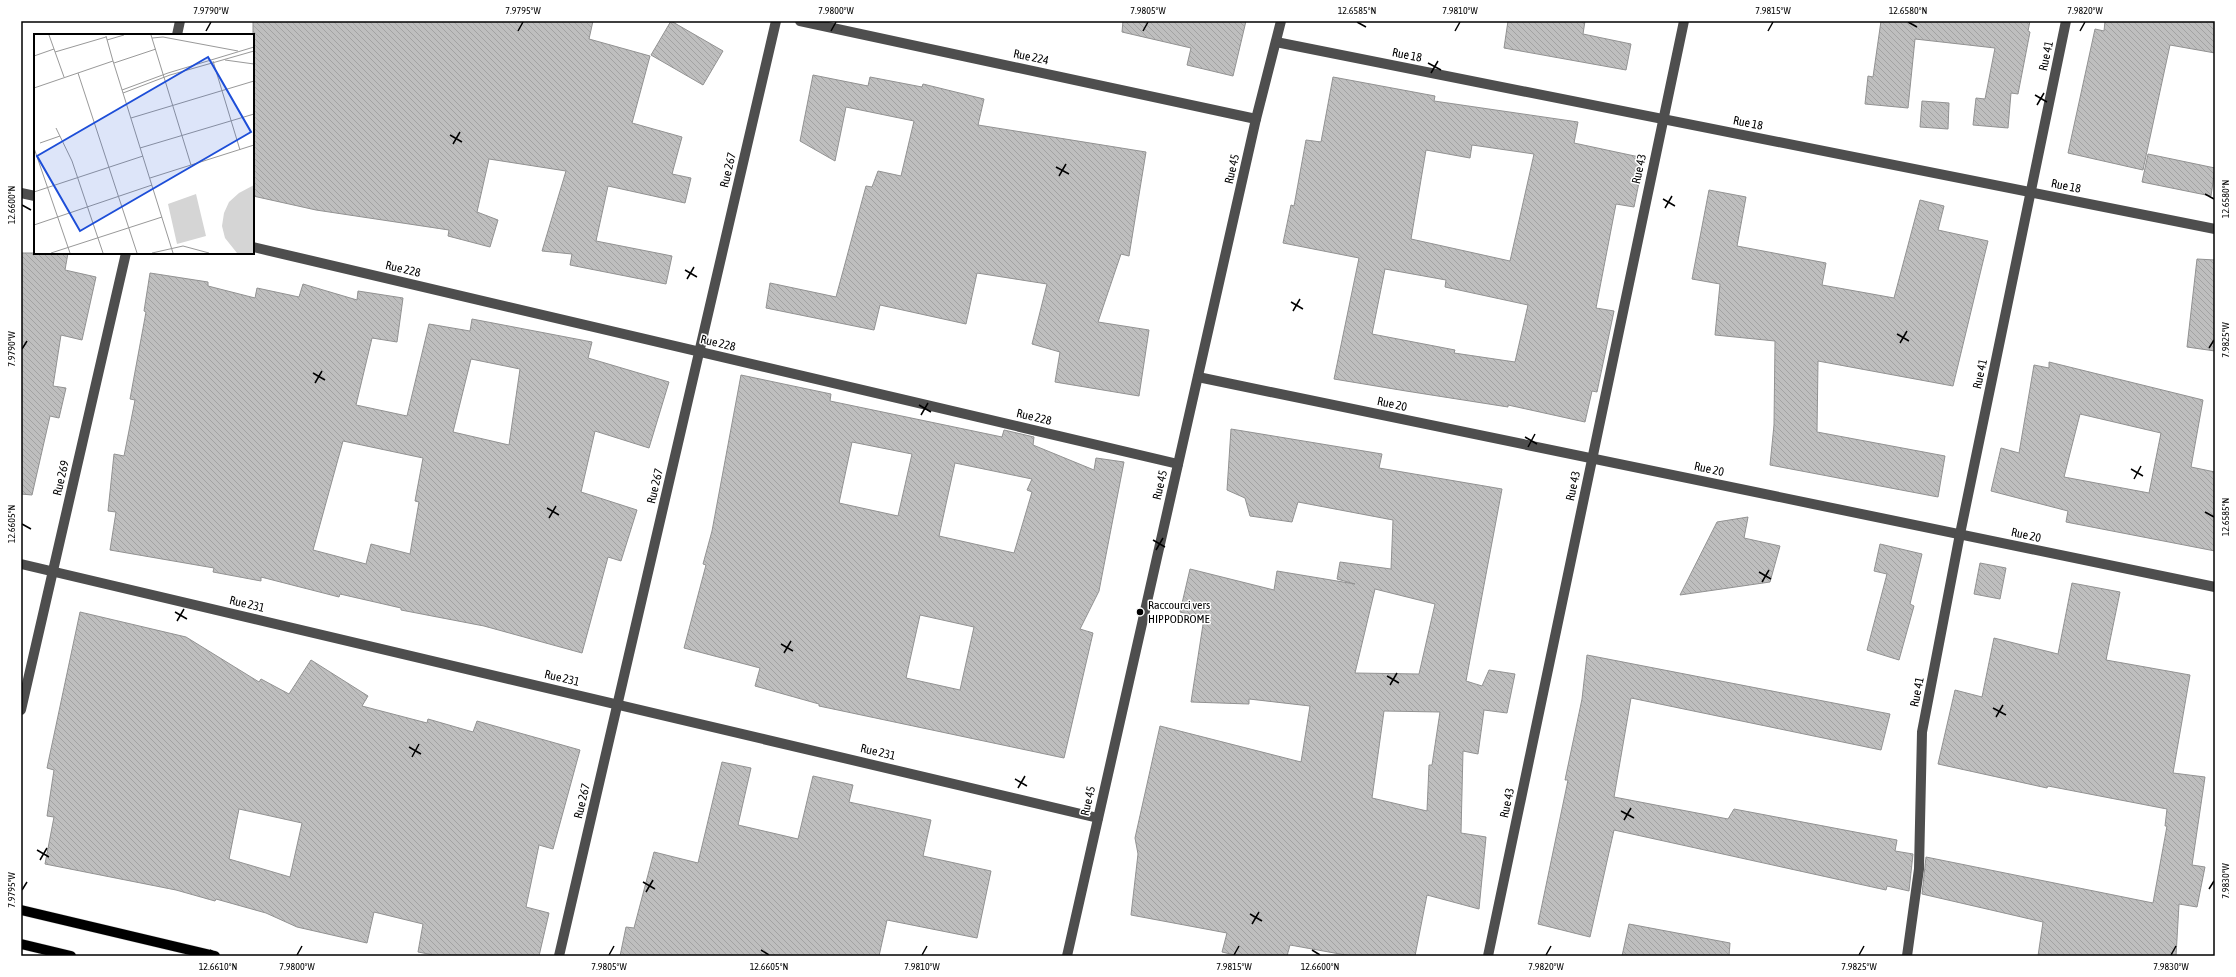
<svg xmlns="http://www.w3.org/2000/svg" width="2236" height="977" font-family="'Asap Condensed',sans-serif">
<style>
.building{fill:url(#building-back-hatch);stroke:#929292;fill-rule:evenodd}
.lines{fill:none;stroke-linecap:round;stroke-linejoin:round}
.major-casing{stroke:#dbdbdb;stroke-width:11}
.minor{stroke:#4e4e4e;stroke-width:10}
.major{stroke:#000;stroke-width:10}
.ticks{fill:none;stroke:#000;stroke-width:1.5}
.poi-dot{fill:#000;stroke:#fff;stroke-width:1.5}
.labels{text-anchor:middle;dominant-baseline:central;stroke-width:3;stroke-linejoin:round;paint-order:stroke}
.street-label{font-size:12px;fill:#000;stroke:#fff}
.poi-label{font-size:12px;fill:#000;stroke:#fff;text-anchor:start}
.inset-road{fill:none;stroke:#999;stroke-width:1}
.view{fill:#1d4ed8;fill-opacity:0.15;stroke:#1d4ed8;stroke-width:2}
.inset-edge{fill:none;stroke:#000;stroke-width:2}
.neatline{fill:none;stroke:#000;stroke-width:1.5}
.ticks-label{font-size:10px;text-anchor:middle;fill:#000}
</style>
<defs>
<pattern id="building-back-hatch" width="6" height="6" patternUnits="userSpaceOnUse"><rect width="6" height="6" fill="#bebebe"/><path d="M-1 5l2 2M0 0l6 6M5-1l2 2" fill="none" stroke="#a2a2a2"/></pattern>
</defs>
<rect width="100%" height="100%" fill="#fff"/>
<g class="building">
<path d="M253 21H593L589 39 650 56 632 123 682 137 672 174 691 178 685 203 608 186 596 241 672 256 666 284 570 265 572 254 542 251 566 171 489 159 477 212 498 220 490 247 448 236 449 230 316 210 253 196Z"/>
<path d="M671 21 723 51 703 85 651 55Z"/>
<path d="M1123 21H1246L1233 76 1187 65 1191 48 1122 32Z"/>
<path d="M1508 21H1585L1583 34 1631 44 1626 70 1504 48Z"/>
<path d="M1881 21H2030L2028 31 2030 32 2018 94 2011 93 2008 128 1973 125 1976 98 1985 99 1995 48 1915 39 1908 108 1865 104 1868 76 1873 77Z"/>
<path d="M2105 21H2215V53L2170 45 2143 170 2068 153 2095 29 2104 31Z"/>
<path d="M813 75 868 86 870 77 922 87 923 84 984 99 978 125 1146 152 1129 256 1121 254 1098 322 1149 330 1139 396 1055 382 1060 352 1032 344 1047 284 977 273 966 324 880 305 874 330 766 308 770 283 836 297 866 186 872 187 878 171 901 176 914 121 846 107 835 161 800 141Z"/>
<path d="M1333 77 1435 96 1434 101 1578 122 1574 143 1644 158 1634 207 1616 204 1596 308 1614 311 1597 392 1592 391 1585 422 1508 405V407L1406 391 1334 379 1359 258 1283 243 1291 205 1294 206 1306 140 1321 142ZM1472 145 1534 154 1510 261 1411 239 1426 150 1470 158ZM1385 269 1446 280 1445 287 1528 305 1515 362 1454 353 1455 350 1372 334Z"/>
<path d="M1922 101 1949 103 1948 129 1920 127Z"/>
<path d="M2148 154 2215 168 2211 196 2142 182Z"/>
<path d="M1709 190 1746 197 1737 246 1826 263 1822 285 1894 298 1920 200 1944 206 1938 230 1988 241 1953 386 1818 361 1817 432 1945 456 1938 497 1770 465 1774 425 1775 341 1715 335 1720 284 1692 279Z"/>
<path d="M21 253H68L65 270 96 277 82 340 61 335 53 386 66 388 59 418 50 416 32 495 21 494Z"/>
<path d="M2197 259 2215 260V351L2187 347Z"/>
<path d="M150 273 208 282V286L255 298 257 288 299 297 303 284 357 300 358 291 403 298 397 342 372 338 356 405 407 416 429 324 470 331 472 319 592 342 588 358 669 382 649 448 595 431 581 492 637 510 621 561 608 557 582 653 484 626 401 610V608L340 594 339 597 261 577V581L213 572 214 568 110 550 116 512 108 511 114 454 124 456 135 400 130 399 146 312 144 311ZM471 359 520 369 509 445 453 432ZM343 441 423 458 415 501 419 502 410 554 371 544 366 564 313 550Z"/>
<path d="M2049 362 2203 400 2191 467 2215 472V551L2066 522 2068 511 1991 491 2001 448 2019 453 2034 365 2049 368ZM2080 414 2161 433 2149 493 2064 477Z"/>
<path d="M741 375 831 394 830 401 1002 437 1004 430 1034 437 1033 445 1094 470 1096 458 1124 462 1099 591 1080 629 1093 633 1064 758 819 706V704L755 686 760 668 684 648 706 565 703 564 712 531ZM852 442 912 454 898 516 839 503ZM955 463 1032 479 1027 490 1032 492 1014 553 939 536ZM920 615 974 627 960 690 906 678Z"/>
<path d="M1231 429 1382 454 1379 468 1502 489 1466 681 1482 686 1489 670 1515 674 1507 713 1484 710 1478 754 1463 751 1461 833 1486 837 1479 909 1427 895 1415 956H1351L1290 945 1287 956H1239L1222 952 1227 933 1131 915 1138 854 1135 838 1160 726 1301 762 1310 706 1249 699V704L1191 702 1204 618 1180 612 1190 569 1274 590 1277 571 1355 584 1337 579 1340 562 1391 569 1393 520 1298 502 1292 522 1250 516 1245 498 1227 490ZM1375 589 1435 604 1419 674 1355 673ZM1384 711 1440 712 1432 765H1429L1427 811 1372 798Z"/>
<path d="M1748 517 1744 538 1780 546 1770 582 1680 595 1717 522Z"/>
<path d="M1880 544 1922 554 1910 604 1914 606 1899 660 1867 650 1887 574 1874 571Z"/>
<path d="M1980 563 2006 568 2000 599 1974 594Z"/>
<path d="M2072 583 2120 592 2106 660 2190 675 2173 773 2205 777 2192 865 2205 867 2197 907 2179 904 2176 956H2038L2043 922 1922 894 1926 857 2153 903 2167 826H2165L2167 809 2048 786 2047 788 1938 764 1955 690 1982 697 1994 638 2058 654Z"/>
<path d="M80 612 186 637 259 682 261 679 289 694 311 660 368 696 362 706 427 723 428 719 473 732 477 721 580 750 553 849 539 845 526 907 549 913 539 956H439L418 952 423 924 374 912 367 943 297 927 266 913 216 899 215 901 176 890 45 864 54 817 47 816 54 770 47 768ZM239 809 302 823 290 877 229 859Z"/>
<path d="M1587 655 1890 714 1881 750 1631 698 1614 797 1728 819 1734 809 1897 840 1895 851 1913 854 1909 891 1887 886 1886 890 1614 830 1590 937 1538 924 1568 780H1565L1582 699Z"/>
<path d="M722 762 751 768 738 825 798 839 813 776 853 785 849 802 931 820 923 856 991 871 977 938 887 920 879 956H620L626 927 634 928 654 852 698 863Z"/>
<path d="M1629 924 1730 943 1729 956H1622Z"/>
</g>
<g class="lines">
<g class="major-casing">
<g id="major">
<path d="M21 910 215 956"/>
<path d="M21 944 71 956"/>
</g>
</g>
<g class="minor">
<path d="M800 21 1256 119"/>
<path d="M177 35 180 21"/>
<path d="M1276 42 2215 229"/>
<path d="M21 193 35 196"/>
<path d="M253 247 1178 464"/>
<path d="M1198 377 2215 587"/>
<path d="M21 564 1098 818"/>
<path d="M21 710 126 253"/>
<path d="M559 956 776 21"/>
<path d="M1067 956 1256 119 1281 21"/>
<path d="M1488 956 1684 21"/>
<path d="M1907 956 1919 869 1922 732 1960 534 2066 21"/>
</g>
<use href="#major" class="major"/>
</g>
<path class="ticks" d="M1357 22 1366 27M1908 22 1917 27M206 31 211 22M518 31 523 22M831 31 836 22M1143 31 1148 22M1455 31 1460 22M1768 31 1773 22M2080 31 2085 22M1428 63 1441 70M1431 73 1438 61M2035 95 2047 102M2037 105 2044 93M450 135 462 142M453 144 460 132M1056 167 1069 174M1059 176 1066 164M2205 194 2214 199M1663 199 1675 206M22 205 31 210M1665 208 1672 196M685 270 697 277M687 279 694 267M1291 302 1303 309M1293 311 1300 299M1897 334 1909 341M1900 343 1907 331M2209 348 2214 340M22 349 27 341M313 373 325 380M315 383 322 371M919 405 931 412M921 415 928 403M1525 437 1537 444M1528 447 1535 434M2131 469 2143 476M2134 479 2141 466M547 508 559 515M2205 512 2214 517M549 518 556 506M22 524 31 529M1153 540 1165 547M1156 550 1163 538M1759 572 1771 579M1762 582 1769 570M175 612 187 619M177 621 184 609M781 644 793 651M784 653 791 641M1387 676 1399 683M1390 685 1397 673M1993 708 2006 715M1996 717 2003 705M409 747 421 754M412 757 419 744M1015 779 1027 786M1018 788 1025 776M1621 811 1634 818M1624 820 1631 808M37 850 49 857M40 860 47 848M643 882 655 889M2209 889 2214 881M22 890 27 882M646 892 653 880M1250 914 1262 921M1252 924 1259 912M210 950 218 955M761 950 769 955M1312 950 1320 955M297 955 302 946M609 955 614 946M922 955 927 946M1234 955 1239 946M1546 955 1551 946M1859 955 1864 946M2171 955 2176 946"/>
<circle class="poi-dot" cx="1140" cy="612" r="4"/>
<g class="labels">
<g class="street-label">
<text transform="translate(1407 55) rotate(11)">Rue 18</text>
<text transform="translate(2046 56) rotate(-78)">Rue 41</text>
<text transform="translate(1031 57) rotate(12)">Rue 224</text>
<text transform="translate(1748 123) rotate(11)">Rue 18</text>
<text transform="translate(1232 169) rotate(-77)">Rue 45</text>
<text transform="translate(1639 169) rotate(-78)">Rue 43</text>
<text transform="translate(728 170) rotate(-77)">Rue 267</text>
<text transform="translate(2066 186) rotate(11)">Rue 18</text>
<text transform="translate(403 269) rotate(13)">Rue 228</text>
<text transform="translate(718 343) rotate(13)">Rue 228</text>
<text transform="translate(1980 374) rotate(-78)">Rue 41</text>
<text transform="translate(1392 404) rotate(12)">Rue 20</text>
<text transform="translate(1034 417) rotate(13)">Rue 228</text>
<text transform="translate(1709 469) rotate(12)">Rue 20</text>
<text transform="translate(61 478) rotate(-77)">Rue 269</text>
<text transform="translate(1160 485) rotate(-77)">Rue 45</text>
<text transform="translate(655 486) rotate(-77)">Rue 267</text>
<text transform="translate(1573 486) rotate(-78)">Rue 43</text>
<text transform="translate(2026 535) rotate(12)">Rue 20</text>
<text transform="translate(247 604) rotate(13)">Rue 231</text>
<text transform="translate(562 678) rotate(13)">Rue 231</text>
<text transform="translate(1917 692) rotate(-79)">Rue 41</text>
<text transform="translate(878 752) rotate(13)">Rue 231</text>
<text transform="translate(582 801) rotate(-77)">Rue 267</text>
<text transform="translate(1088 801) rotate(-77)">Rue 45</text>
<text transform="translate(1507 803) rotate(-78)">Rue 43</text>
</g>
<g class="poi-label">
<text x="1148" y="605">Raccourci vers<tspan x="1148" dy="14">HIPPODROME</tspan></text>
</g>
</g>
<g transform="translate(34 34)">
<rect width="220" height="220" fill="#fff"/>
<path d="M220 151V219H203L191 204 188 192 190 179 195 168 205 159ZM162 160 172 202 143 210 134 170Z" fill="#d5d5d5"/>
<path class="inset-road" d="M15 1 30 43M117 1 157 131M72 2 79 27M118 4 129 3 204 17M73 6 90 1M21 18 72 3M0 22 20 15M191 26 220 30M179 27 206 116M80 29 122 15M44 39 103 219M0 54 79 27 89 59 136 41 220 17M88 56 134 39 220 13M89 59 139 219M97 84 220 47M22 94 38 127 69 219M6 109 26 102M0 114 36 219M106 114 220 80M116 144 220 111M0 158 109 122M0 191 118 151M17 219 128 183M118 219 149 212 175 219"/>
<path class="view" d="M174 23 217 98 46 197 3 122Z"/>
<rect width="220" height="220" class="inset-edge"/>
</g>
<rect width="2236" height="977" fill="none" stroke="#ffffff" stroke-width="44"/>
<rect x="22" y="22" width="2192" height="933" class="neatline"/>
<g class="ticks-label">
<text x="211" y="14">7.9790°W</text>
<text x="523" y="14">7.9795°W</text>
<text x="836" y="14">7.9800°W</text>
<text x="1148" y="14">7.9805°W</text>
<text x="1357" y="14">12.6585°N</text>
<text x="1460" y="14">7.9810°W</text>
<text x="1773" y="14">7.9815°W</text>
<text x="1908" y="14">12.6580°N</text>
<text x="2085" y="14">7.9820°W</text>
<text transform="translate(2225 199) rotate(-90)" y="4">12.6580°N</text>
<text transform="translate(11 205) rotate(-90)" y="4">12.6600°N</text>
<text transform="translate(2225 340) rotate(-90)" y="4">7.9825°W</text>
<text transform="translate(11 349) rotate(-90)" y="4">7.9790°W</text>
<text transform="translate(2225 517) rotate(-90)" y="4">12.6585°N</text>
<text transform="translate(11 524) rotate(-90)" y="4">12.6605°N</text>
<text transform="translate(2225 881) rotate(-90)" y="4">7.9830°W</text>
<text transform="translate(11 890) rotate(-90)" y="4">7.9795°W</text>
<text x="218" y="970">12.6610°N</text>
<text x="297" y="970">7.9800°W</text>
<text x="609" y="970">7.9805°W</text>
<text x="769" y="970">12.6605°N</text>
<text x="922" y="970">7.9810°W</text>
<text x="1234" y="970">7.9815°W</text>
<text x="1320" y="970">12.6600°N</text>
<text x="1546" y="970">7.9820°W</text>
<text x="1859" y="970">7.9825°W</text>
<text x="2171" y="970">7.9830°W</text>
</g>
</svg>
